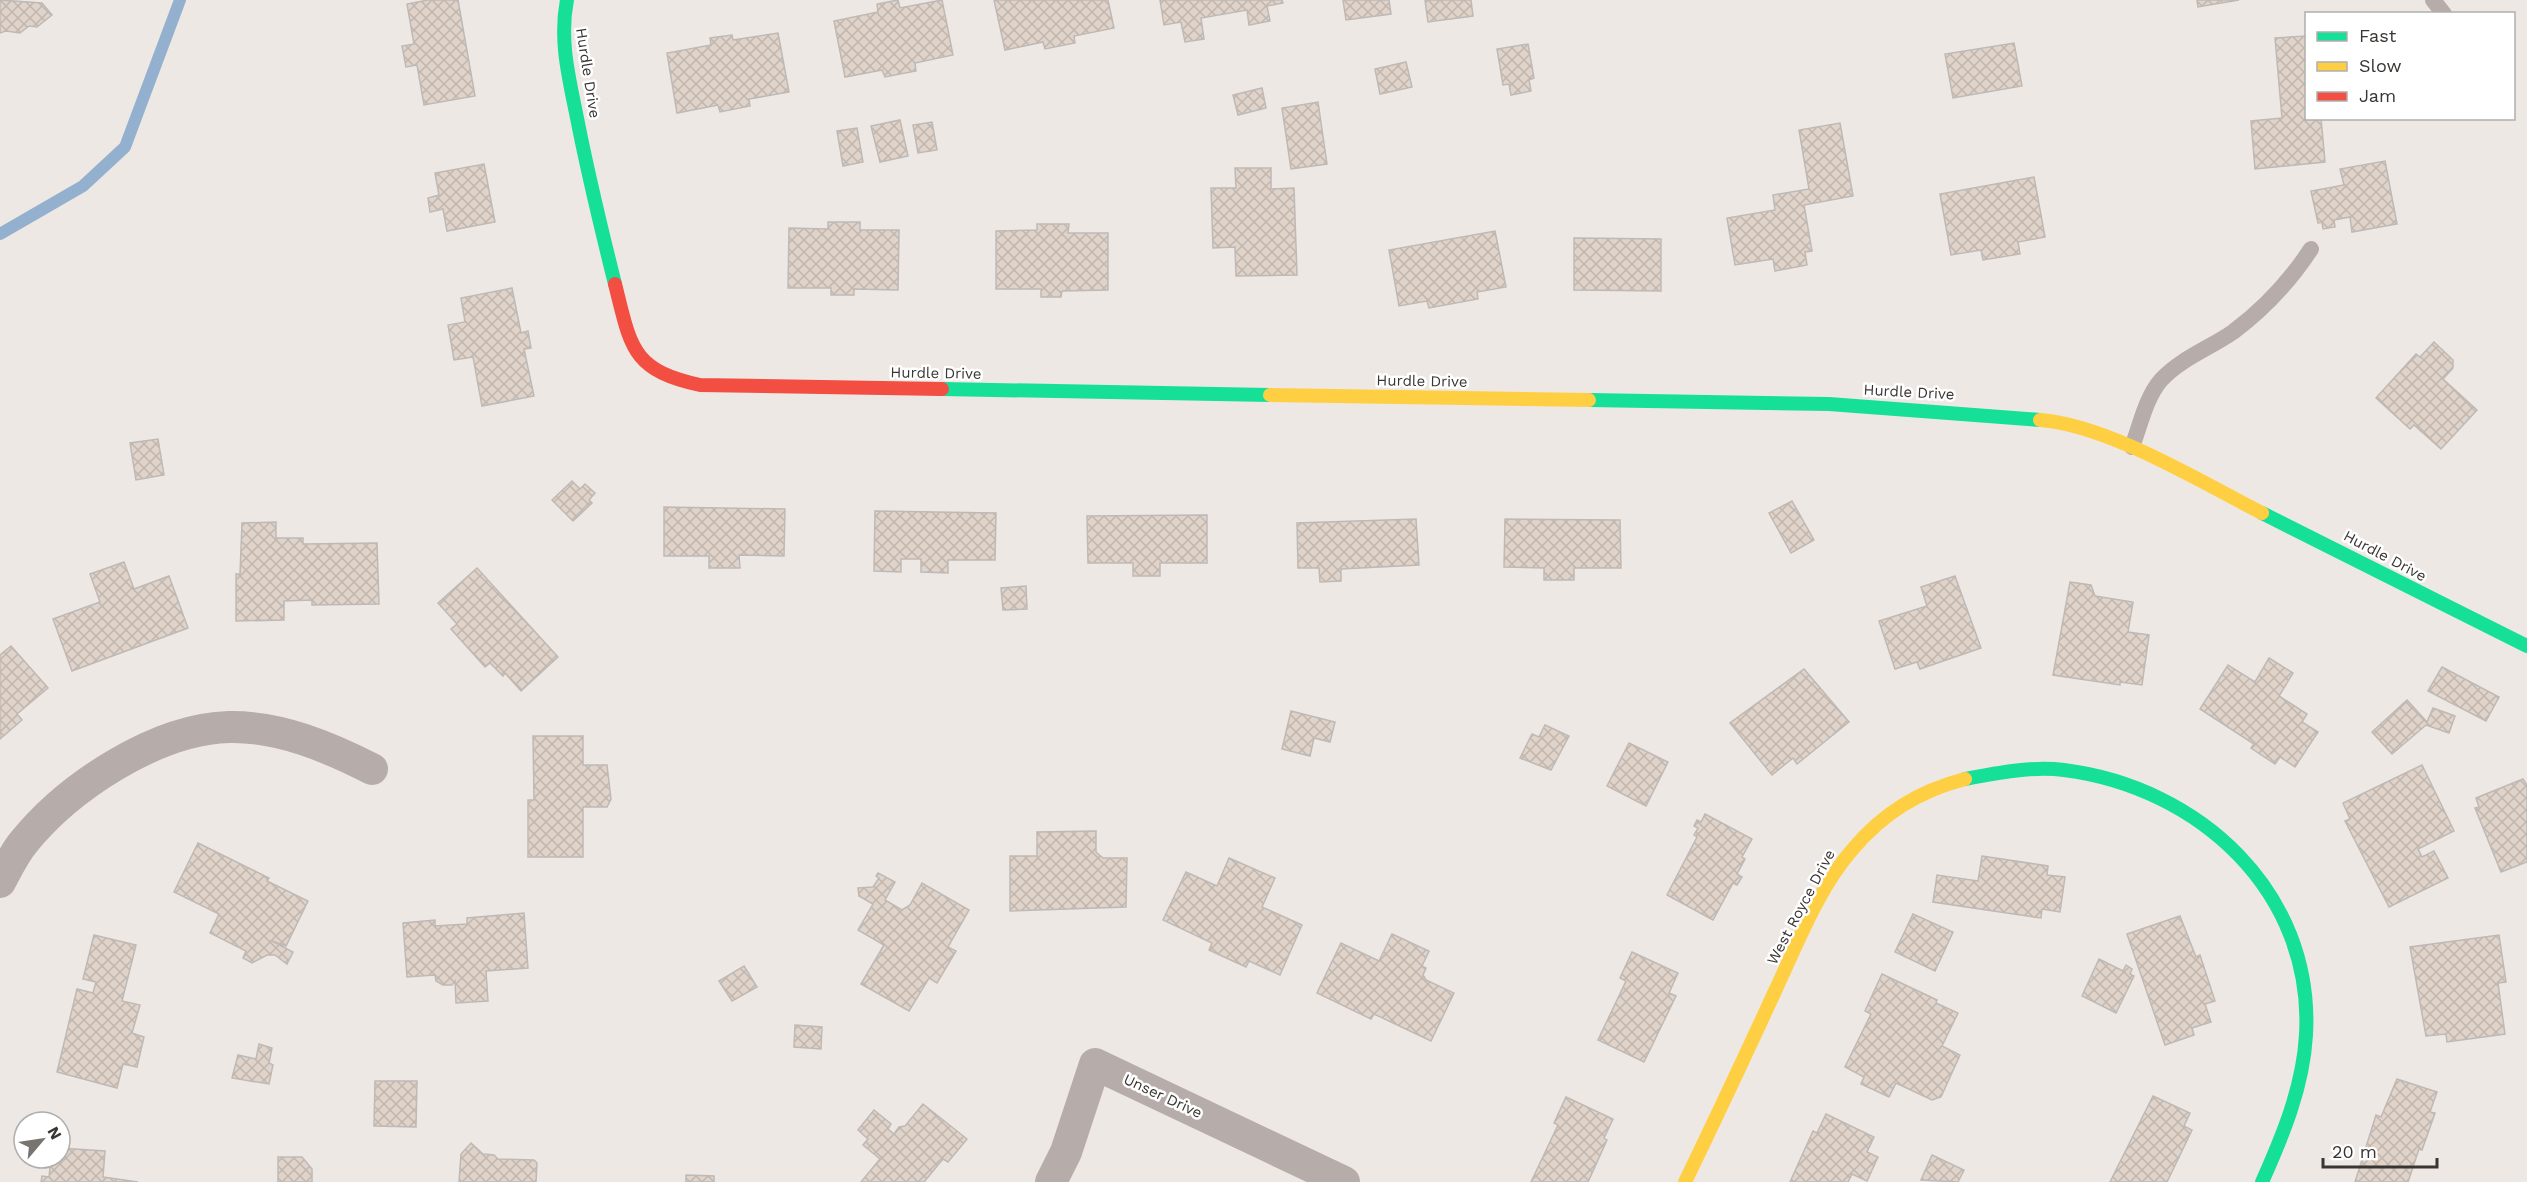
<svg xmlns="http://www.w3.org/2000/svg" width="2527" height="1182" font-family="'Work Sans',sans-serif">
<style>
.lines{fill:none;stroke-linecap:round;stroke-linejoin:round}
.stream{stroke:#93b1ce;stroke-width:12}
.building{fill:url(#building-cross-hatch);stroke:#beb9b6;stroke-width:1.5}
.lane{stroke:#b6acaa;stroke-width:16}
.street{stroke:#b6acaa;stroke-width:32}
.fast{stroke:#16e098;stroke-width:14}
.slow{stroke:#ffcf43;stroke-width:14}
.jam{stroke:#f24e42;stroke-width:14}
.labels{text-anchor:middle;dominant-baseline:central;stroke-width:5;stroke-linejoin:round;paint-order:stroke}
.street-label{font-size:15px;fill:#393532;stroke:#fff}
</style>
<defs>
<pattern id="building-cross-hatch" width="8" height="8" patternUnits="userSpaceOnUse" patternTransform="scale(1.5)"><rect width="8" height="8" fill="#e0d3c9"/><path d="M0 0l8 8M0 8l8-8" fill="none" stroke="#c1b6ad"/></pattern>
</defs>
<rect width="100%" height="100%" fill="#eee8e4"/>
<g class="lines">
<path class="stream" d="M0 234 83 186 125 147 180 0"/>
</g>
<g class="building">
<path d="M0 0 42 3 52 15 37 27 29 26 20 33 6 31 0 33Z"/>
<path d="M428 0H458L475 96 424 105 417 65 406 67 402 46 414 44 407 4Z"/>
<path d="M898 0 900 8 942 0 953 55 915 63 916 71 885 77 882 70 845 77 834 21 878 12 877 4Z"/>
<path d="M994 0H1108L1114 28 1074 36 1075 43 1045 49 1043 42 1005 50Z"/>
<path d="M1160 0H1282L1283 3 1267 6 1270 21 1249 25 1247 10 1201 18 1204 39 1185 42 1181 22 1164 25Z"/>
<path d="M1343 0H1389L1391 14 1346 20Z"/>
<path d="M1425 0H1471L1473 16 1428 22Z"/>
<path d="M2197 0H2239L2198 7Z"/>
<path d="M778 33 789 92 749 99 750 106 720 112 718 105 677 113 667 53 711 45 710 38 732 35 733 40Z"/>
<path d="M2306 36V118H2321L2325 162 2255 169 2251 121 2282 118 2275 38Z"/>
<path d="M2014 43 2022 86 1953 98 1945 54Z"/>
<path d="M1528 44 1534 78 1529 80 1531 91 1511 95 1509 84 1503 85 1497 49Z"/>
<path d="M1406 62 1412 87 1380 94 1375 69Z"/>
<path d="M1262 88 1266 108 1238 115 1233 95Z"/>
<path d="M1318 102 1327 164 1291 169 1282 108Z"/>
<path d="M900 120 908 156 880 162 871 126Z"/>
<path d="M932 122 937 150 918 153 913 125Z"/>
<path d="M1840 123 1853 196 1804 205 1812 251 1805 252 1807 265 1775 271 1773 259 1735 265 1727 218 1775 210 1773 195 1809 189 1799 130Z"/>
<path d="M857 128 863 162 843 166 837 131Z"/>
<path d="M2385 161 2397 224 2352 232 2350 217 2334 220 2335 227 2323 229 2322 222 2318 223 2311 191 2344 185 2340 169Z"/>
<path d="M484 164 495 222 447 231 443 209 430 212 428 198 439 195 435 173Z"/>
<path d="M1235 168H1271V189L1294 188 1297 275 1236 276 1235 247 1213 248 1211 188H1236Z"/>
<path d="M2034 177 2045 237 2018 242 2020 254 1983 260 1981 250 1951 255 1940 194Z"/>
<path d="M828 222H860V230H899L898 290 854 289V295H831V288H788L789 228 828 229Z"/>
<path d="M1037 224H1069L1068 233H1108V290L1062 291 1061 297H1041V289H996V231L1037 230Z"/>
<path d="M1495 231 1506 287 1477 292 1478 299 1429 308 1427 301 1399 306 1389 250Z"/>
<path d="M1574 238 1661 239V291L1574 290Z"/>
<path d="M512 288 521 333 528 331 531 348 524 349 534 396 482 406 473 357 454 360 448 325 465 322 461 298Z"/>
<path d="M2434 342 2453 360V368L2443 379 2477 410 2441 449 2414 425 2410 429 2376 398 2416 354 2420 357Z"/>
<path d="M158 439 164 475 136 480 130 443Z"/>
<path d="M572 481 580 489 585 484 595 493 589 500 592 503 573 521 552 500Z"/>
<path d="M1792 501 1814 540 1791 553 1769 513Z"/>
<path d="M664 507 785 509 784 556 739 555 740 568H709V556H664Z"/>
<path d="M875 511 996 513 995 560H948V573L921 572V559H901V572L874 571Z"/>
<path d="M1207 515V563H1160V576H1133V563H1088L1087 516Z"/>
<path d="M1416 519 1419 565 1341 569V581L1320 582 1319 568H1298L1297 523Z"/>
<path d="M1505 519 1620 520 1621 568H1574V580H1544V568L1504 567Z"/>
<path d="M276 522V538H303V544L377 543 379 604 312 605V600L284 601V620L236 621V574H240L242 523Z"/>
<path d="M124 562 134 589 169 576 188 628 72 671 53 619 100 602 90 574Z"/>
<path d="M477 568 558 657 521 691 505 673 503 676 490 663 485 667 451 629 457 624 438 603Z"/>
<path d="M1955 576 1981 648 1920 669 1917 662 1895 669 1879 621 1927 606 1921 587Z"/>
<path d="M2070 582 2091 585 2095 596 2133 602 2128 632 2149 635 2142 685 2120 682V685L2053 675Z"/>
<path d="M1026 586 1027 609 1003 610 1001 588Z"/>
<path d="M11 646 48 688 17 714 22 720 0 739V655Z"/>
<path d="M2269 658 2293 673 2279 696 2307 714 2302 722 2318 732 2295 767 2280 757 2275 764 2251 748 2254 744 2200 709 2228 665 2255 682Z"/>
<path d="M2442 667 2499 697 2486 721 2428 691Z"/>
<path d="M1804 669 1849 722 1797 764 1793 758 1772 775 1730 723Z"/>
<path d="M2407 700 2427 722 2433 708 2455 716 2449 733 2426 725 2392 754 2372 732Z"/>
<path d="M1291 711 1335 722 1330 742 1314 738 1310 756 1282 749Z"/>
<path d="M1545 725 1569 736 1551 770 1520 758 1532 734 1539 737Z"/>
<path d="M533 736H583V765H607L611 799 607 807H583V857H528V800H534Z"/>
<path d="M1629 743 1668 762 1646 806 1607 786Z"/>
<path d="M2422 765 2454 831 2418 849 2422 857 2434 851 2448 878 2389 907 2345 821 2350 819 2343 803Z"/>
<path d="M2523 779 2527 785V862L2501 872 2475 808 2479 807 2476 798Z"/>
<path d="M1705 814 1752 839 1742 857 1745 859 1737 874 1742 877 1737 885 1733 883 1713 920 1667 895 1697 837 1694 835 1698 828 1694 826 1697 820 1701 822Z"/>
<path d="M1096 831V852L1103 858H1127L1126 907 1010 911V856H1037V832Z"/>
<path d="M198 843 269 878 267 881 308 901 286 946 272 941 293 952 287 964 275 955H267L252 963 243 958 246 951 210 933 219 914 174 892Z"/>
<path d="M1982 856 2048 866 2047 875 2065 877 2060 912 2042 909 2041 918 1933 902 1937 875 1978 881Z"/>
<path d="M1229 858 1275 878 1262 907 1302 925 1280 975 1249 961 1246 967 1209 950 1212 943 1163 920 1186 872 1217 886Z"/>
<path d="M878 873 895 882 885 900 902 910 910 905 922 883 969 910 948 947 956 951 937 983 929 978 909 1011 861 984 884 945 858 930 873 904 859 896 858 888 873 887 879 878 876 876Z"/>
<path d="M524 913 528 968 486 971 488 1001 456 1003 455 981 452 985H443L436 981 435 975 407 977 403 923 435 920V926L467 924V918Z"/>
<path d="M1913 914 1953 932 1935 971 1895 952Z"/>
<path d="M2180 916 2196 957 2200 955 2215 1001 2205 1004 2211 1022 2192 1028 2194 1035 2165 1045 2127 934Z"/>
<path d="M1392 934 1429 951 1422 966 1426 968 1423 975 1426 980 1454 993 1431 1041 1374 1014 1371 1019 1317 993 1341 943 1379 961Z"/>
<path d="M94 935 136 945 122 1001 140 1005 132 1033 144 1037 137 1067 123 1064 117 1088 57 1072 77 989 93 993 96 982 83 979Z"/>
<path d="M2499 935 2506 982 2498 983 2505 1034 2447 1042 2446 1034 2426 1036 2410 947Z"/>
<path d="M1632 952 1678 973 1669 993 1676 996 1644 1062 1598 1040 1626 981 1620 978Z"/>
<path d="M2099 959 2123 971 2126 965 2132 969 2130 974 2134 976 2116 1013 2082 996Z"/>
<path d="M744 966 757 987 732 1001 719 981Z"/>
<path d="M1882 974 1937 1000 1936 1003 1958 1013 1942 1046 1960 1055 1941 1097 1932 1100 1896 1083 1889 1097 1861 1084 1864 1077 1845 1067 1871 1014 1865 1011Z"/>
<path d="M795 1025 822 1027 821 1049 794 1047Z"/>
<path d="M259 1044 272 1048 269 1063 273 1065 269 1084 232 1078 238 1055 256 1059Z"/>
<path d="M2397 1079 2437 1092 2430 1112 2435 1113 2422 1150 2419 1149 2408 1182H2355L2376 1115 2381 1117Z"/>
<path d="M375 1081H417L416 1127 374 1126Z"/>
<path d="M2153 1096 2190 1113 2184 1126 2192 1130 2167 1182H2110Z"/>
<path d="M1566 1097 1613 1119 1604 1138 1607 1140 1588 1182H1531L1558 1125 1554 1123Z"/>
<path d="M923 1104 967 1139 948 1162 943 1159 924 1182H861L880 1159 863 1145 868 1139 858 1130 874 1110 891 1124 888 1129 894 1134 899 1127 905 1126Z"/>
<path d="M1826 1114 1874 1137 1867 1152 1878 1157 1867 1181 1852 1174 1848 1182H1790L1813 1131 1817 1133Z"/>
<path d="M471 1143 483 1154 494 1155 498 1159 534 1160 537 1163 536 1182H459L461 1154Z"/>
<path d="M60 1148 105 1151 103 1177 138 1182H41L42 1176 49 1177 51 1158H60Z"/>
<path d="M1932 1155 1964 1170 1958 1182 1921 1180Z"/>
<path d="M278 1157H302L312 1169V1182H278Z"/>
<path d="M686 1175 714 1176V1182H686Z"/>
</g>
<g class="lines">
<g class="lane">
<path d="M2433 0 2444 14"/>
<path d="M2132 447C2140 426 2146 397 2161 380 2180 359 2210 348 2233 332 2264 309 2290 281 2311 249"/>
</g>
<g class="street">
<path d="M0 882C7 869 14 854 23 843 68 787 156 729 229 727 279 726 329 747 372 769"/>
<path d="M1051 1182 1066 1152 1095 1064 1344 1182"/>
</g>
<g class="fast">
<path d="M567 0C559 40 569 78 577 118 588 174 601 228 615 284"/>
<path d="M942 389 1270 395"/>
<path d="M1589 400 1829 404 2040 420"/>
<path d="M2262 513 2527 646"/>
<path d="M1965 779C1998 773 2031 766 2064 770 2199 787 2314 892 2306 1035 2303 1087 2283 1135 2262 1182"/>
</g>
<g class="slow">
<path d="M1270 395 1589 400"/>
<path d="M2040 420C2108 425 2201 482 2262 513"/>
<path d="M1685 1182C1716 1118 1746 1054 1776 989 1798 942 1818 889 1852 850 1883 813 1919 791 1965 779"/>
</g>
<path class="jam" d="M615 284C631 347 631 370 700 385L942 389"/>
</g>
<g class="labels">
<g class="street-label">
<text transform="translate(588 73) rotate(81)">Hurdle Drive</text>
<text transform="translate(936 373) rotate(1)">Hurdle Drive</text>
<text transform="translate(1422 381) rotate(1)">Hurdle Drive</text>
<text transform="translate(1909 392) rotate(3)">Hurdle Drive</text>
<text transform="translate(2385 556) rotate(28)">Hurdle Drive</text>
<text transform="translate(1801 907) rotate(-62)">West Royce Drive</text>
<text transform="translate(1163 1096) rotate(25)">Unser Drive</text>
</g>
</g>
<rect x="2305" y="12" width="210" height="108" fill="#ffffff" stroke="#b0aead" stroke-width="1.5"/>
<rect x="2317" y="32" width="30" height="9" fill="#16e098" stroke="#b0aead" stroke-width="1.5"/>
<text x="2359" y="42" font-size="18" fill="#393532">Fast</text>
<rect x="2317" y="62" width="30" height="9" fill="#ffcf43" stroke="#b0aead" stroke-width="1.5"/>
<text x="2359" y="72" font-size="18" fill="#393532">Slow</text>
<rect x="2317" y="92" width="30" height="9" fill="#f24e42" stroke="#b0aead" stroke-width="1.5"/>
<text x="2359" y="102" font-size="18" fill="#393532">Jam</text>
<g transform="translate(42 1140) rotate(61)"><circle r="28" fill="#ffffff" stroke="#b0aead" stroke-width="1.5"/>
<path d="M0-4.5L10 22L0 15L-10 22Z" fill="#787470"/>
<text y="-9" font-size="16" font-weight="bold" text-anchor="middle" fill="#393532">N</text>
</g>
<path d="M2323 1158v9h114v-9" fill="none" stroke="#393532" stroke-width="3"/>
<text x="2332" y="1158" font-size="18" fill="#393532" stroke="#ffffff" stroke-width="4.5" paint-order="stroke">20 m</text>
</svg>
